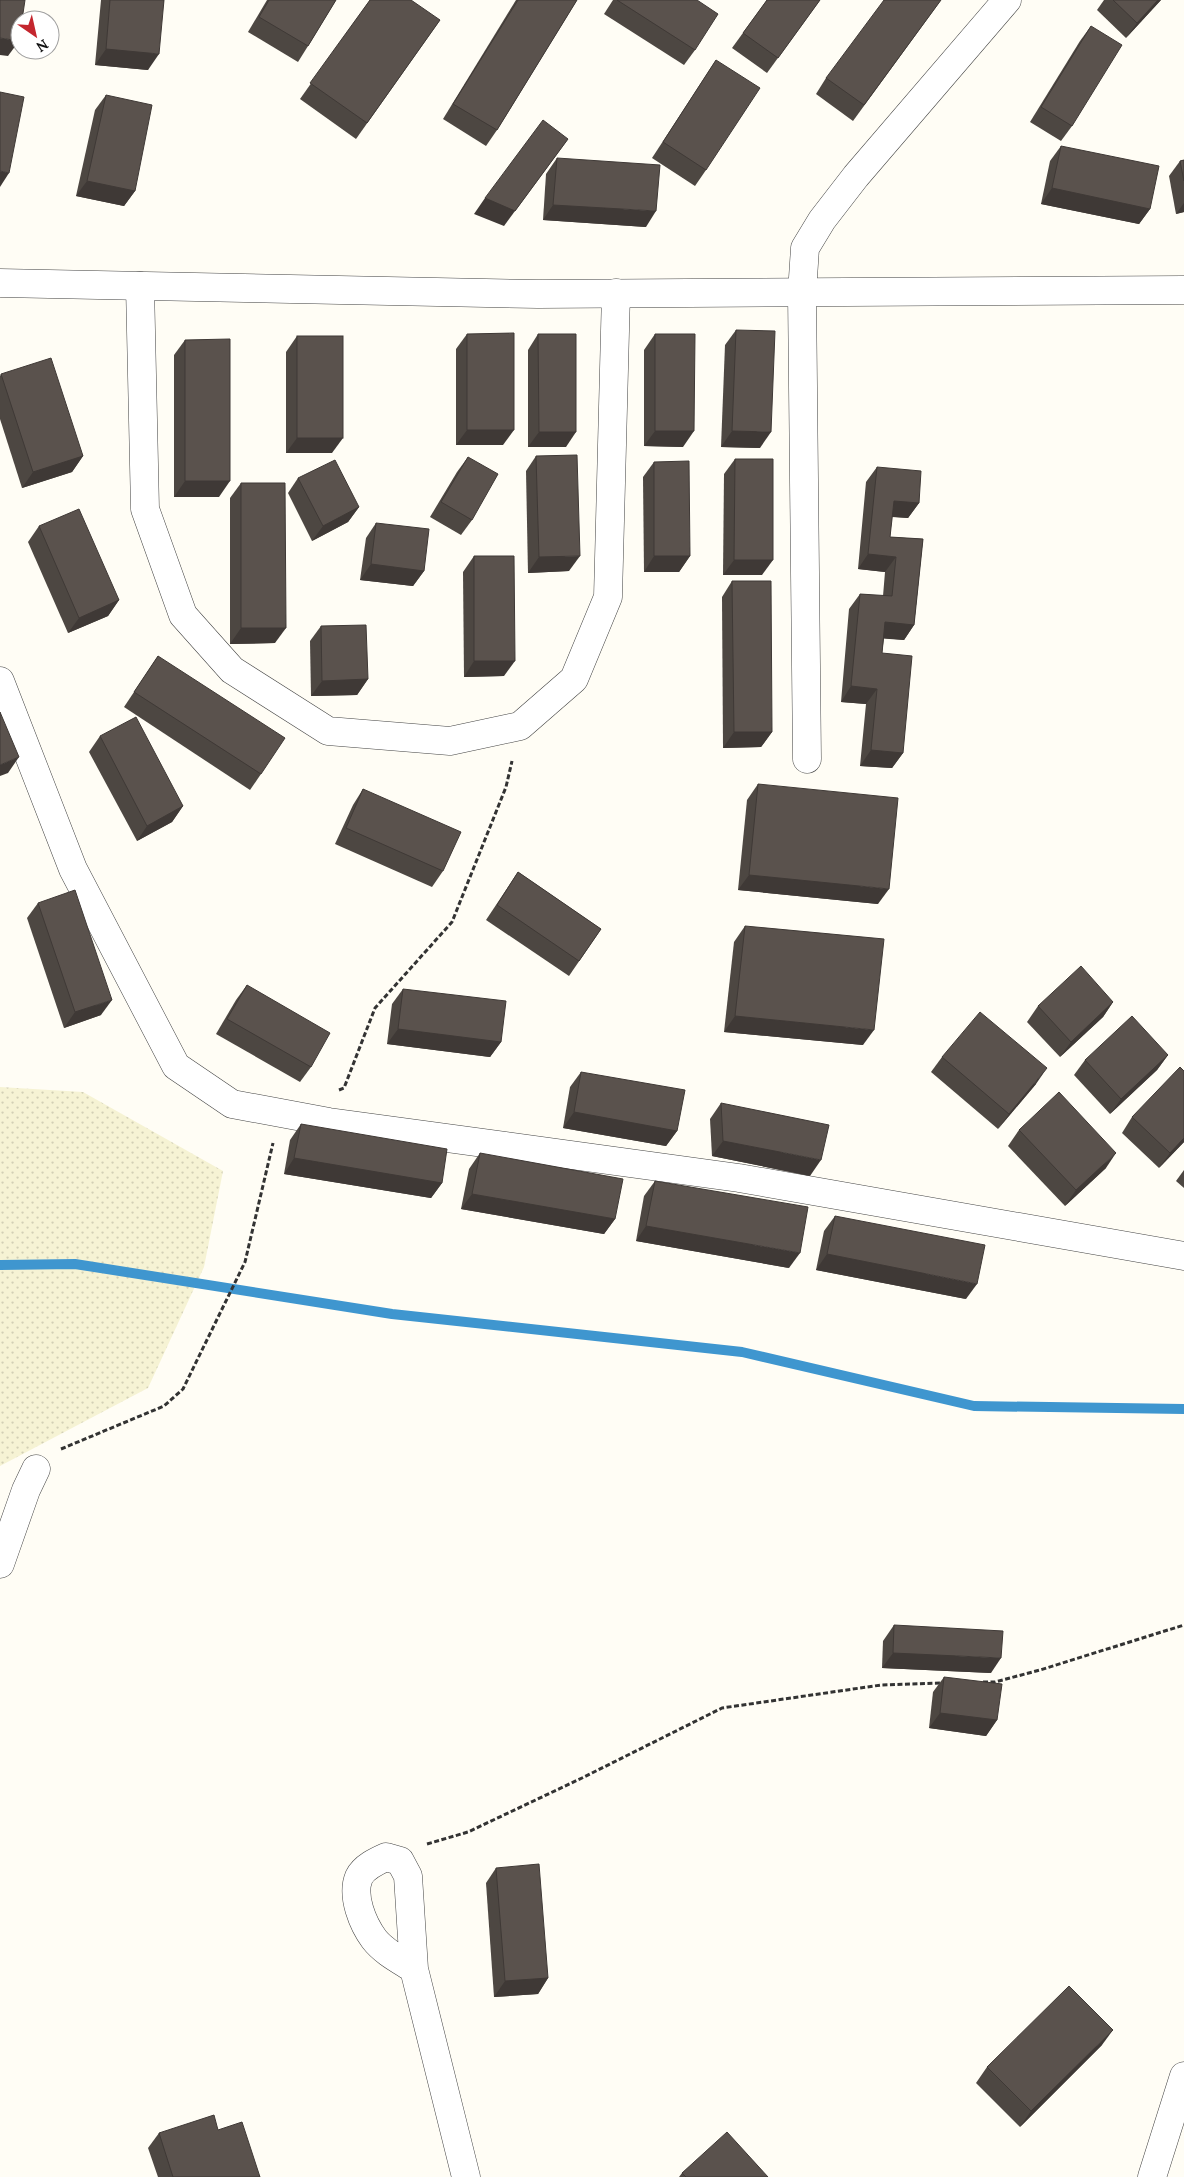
<svg xmlns="http://www.w3.org/2000/svg" width="1184" height="2177" font-family="Lora,serif">
<style>
.farmland{fill:url(#farmland-dots)}
.lines{fill:none;stroke-linecap:round;stroke-linejoin:round}
.stream{stroke:#3f96cf;stroke-width:10}
.minor-casing{stroke:#444;stroke-width:29}
.path{stroke:#333;stroke-width:3;stroke-dasharray:5 2.5;stroke-linecap:butt}
.minor{stroke:#fff;stroke-width:28}
.wall{fill:#4d4742}
.shaded-wall{fill:#3f3936}
.building{fill:#5a524d;stroke:#3f3936}
</style>
<defs>
<pattern id="farmland-dots" width="8" height="8" patternUnits="userSpaceOnUse" patternTransform="scale(1.25)"><rect width="8" height="8" fill="#f6f3d4"/><path d="M2 2h.1M6 6h.1" fill="none" stroke="#d2cfb5" stroke-width="1.8" stroke-linecap="round"/></pattern>
</defs>
<rect width="100%" height="100%" fill="#fffdf5"/>
<path class="farmland" d="M0 1087 83 1092 223 1171 204 1267 148 1388 0 1466Z"/>
<g class="lines">
<path class="stream" d="M0 1265 75 1264 392 1314 742 1352 974 1406 1184 1409"/>
<g class="minor-casing">
<g id="minor">
<path d="M0 283 538 294 1184 290"/>
<path d="M140 286 145 509 183 615 232 670 328 731 450 741 520 726 574 679 608 597 616 293"/>
<path d="M0 681 73 869 176 1066 232 1104 329 1122 739 1178 1184 1256"/>
<path d="M807 759 802 293 805 248 822 220 856 176 1007 0"/>
<path d="M0 1564 26 1490 36 1469"/>
<path d="M414 1969C400 1960 384 1952 374 1939 363 1924 351 1896 359 1877 364 1867 377 1861 386 1857L400 1861 408 1876 414 1969 466 2177"/>
<path d="M1152 2177 1184 2076"/>
</g>
</g>
<g class="path">
<path d="M339 1090 344 1088 375 1008 452 922 506 787 512 761"/>
<path d="M61 1449 164 1406 183 1389 245 1262 273 1143"/>
<path d="M983 1682H995L1040 1670 1184 1625"/>
<path d="M427 1844 468 1832 582 1778 722 1708 881 1685 942 1683"/>
</g>
<use href="#minor" class="minor"/>
</g>
<g class="wall">
<path d="M101 0H164L148 70 95 65Z"/>
<path d="M267 0H336L308 46 298 62 248 32Z"/>
<path d="M370 0 440 20 356 139 300 99Z"/>
<path d="M516 0H577L497 130 486 146 443 119Z"/>
<path d="M613 0H697L695 50 684 65 604 14Z"/>
<path d="M767 0H820L767 73 732 48Z"/>
<path d="M941 0 853 121 816 94 826 78Z"/>
<path d="M1104 0H1161L1126 38 1097 10Z"/>
<path d="M1091 26 1072 126 1061 141 1030 122 1080 41Z"/>
<path d="M716 60 706 170 695 186 652 158Z"/>
<path d="M106 95 135 191 124 206 76 196 95 110Z"/>
<path d="M1061 146 1150 209 1139 224 1041 204 1050 161Z"/>
<path d="M557 158 646 227 543 220 546 174Z"/>
<path d="M1184 160V212L1176 214 1169 176 1180 161Z"/>
<path d="M736 330 760 448 721 447 725 345Z"/>
<path d="M467 334 503 445H456V349Z"/>
<path d="M538 334 566 447H528V350Z"/>
<path d="M655 334 683 447 644 446V350Z"/>
<path d="M297 336 332 453H286V352Z"/>
<path d="M185 340 219 497H174V355Z"/>
<path d="M1 374 83 456 72 472 22 488 0 419V376Z"/>
<path d="M536 456 569 571 528 573 526 471Z"/>
<path d="M468 457 472 520 461 535 430 517 457 472Z"/>
<path d="M735 459 762 575H723L724 474Z"/>
<path d="M654 462 690 556 679 572H644L643 477Z"/>
<path d="M877 467 919 503 908 518 892 517 890 537 923 539 914 625 904 640 884 638 882 653 903 753 892 768 860 766 866 704 841 702 849 609 860 594 883 596 885 572 858 569 866 482Z"/>
<path d="M298 478 359 507 348 522 312 541 288 493Z"/>
<path d="M241 483 275 643 230 644V498Z"/>
<path d="M376 523 424 571 413 586 360 580 366 538Z"/>
<path d="M39 526 119 600 108 616 68 633 28 542Z"/>
<path d="M474 556 504 676 464 677 463 572Z"/>
<path d="M732 581 772 732 761 747 723 748 722 597Z"/>
<path d="M321 626 368 679 357 695 311 696 310 641Z"/>
<path d="M158 656 261 774 250 790 124 707Z"/>
<path d="M100 736 183 806 172 822 137 841 89 752Z"/>
<path d="M758 784 878 904 738 890 747 800Z"/>
<path d="M363 789 443 871 432 887 335 844 353 805Z"/>
<path d="M518 872 601 929 569 976 486 920Z"/>
<path d="M38 903 101 1015 64 1028 27 918Z"/>
<path d="M745 926 863 1045 724 1032 734 942Z"/>
<path d="M247 985 311 1067 300 1082 216 1034 236 1000Z"/>
<path d="M403 989 501 1042 490 1057 387 1044 392 1004Z"/>
<path d="M1113 1002 1103 1017 1060 1057 1027 1022 1038 1006Z"/>
<path d="M1168 1055 1157 1070 1110 1114 1074 1075 1085 1060Z"/>
<path d="M942 1057 1036 1084 998 1129 931 1072Z"/>
<path d="M1184 1071V1142L1159 1168 1122 1133 1132 1117Z"/>
<path d="M581 1072 677 1131 666 1146 563 1128 570 1087Z"/>
<path d="M721 1103 810 1176 712 1156 710 1119Z"/>
<path d="M301 1124 442 1183 431 1198 284 1174 290 1140Z"/>
<path d="M1019 1130 1106 1168 1065 1206 1008 1146Z"/>
<path d="M480 1153 615 1219 604 1234 461 1209 469 1169Z"/>
<path d="M1184 1170V1188L1176 1181Z"/>
<path d="M655 1181 789 1268 636 1241 644 1196Z"/>
<path d="M835 1216 966 1299 816 1270 824 1231Z"/>
<path d="M894 1625 991 1673 882 1668 883 1641Z"/>
<path d="M944 1677 997 1720 986 1736 929 1728 933 1692Z"/>
<path d="M496 1868 548 1978 538 1994 494 1997 486 1883Z"/>
<path d="M1102 2045 1020 2127 976 2083 987 2067Z"/>
<path d="M218 2130 260 2177H158L148 2148 159 2133Z"/>
<path d="M682 2173 768 2177H679Z"/>
</g>
<g class="shaded-wall">
<path d="M1158 0H1161L1126 38 1137 23Z"/>
<path d="M0 38 19 41 8 56 0 55Z"/>
<path d="M106 49 159 54 148 70 95 65Z"/>
<path d="M568 139 504 226 474 214 485 198Z"/>
<path d="M0 171 9 173 0 187Z"/>
<path d="M87 181 135 191 124 206 76 196Z"/>
<path d="M1052 188 1150 209 1139 224 1041 204Z"/>
<path d="M1184 203V212L1176 214Z"/>
<path d="M553 205 656 211 646 227 543 220Z"/>
<path d="M467 430H514L503 445H456Z"/>
<path d="M655 431H694L683 447 644 446Z"/>
<path d="M732 431 771 432 760 448 721 447Z"/>
<path d="M539 432H576L566 447H528Z"/>
<path d="M297 438H343L332 453H286Z"/>
<path d="M83 456 72 472 22 488 33 472Z"/>
<path d="M185 481H230L219 497H174Z"/>
<path d="M894 501 919 503 908 518 883 516Z"/>
<path d="M359 507 348 522 312 541 323 526Z"/>
<path d="M868 554 896 557 885 572 858 569Z"/>
<path d="M580 556 569 571 528 573 539 557Z"/>
<path d="M654 556H690L679 572H644Z"/>
<path d="M734 560H773L762 575H723Z"/>
<path d="M371 564 424 571 413 586 360 580Z"/>
<path d="M119 600 108 616 68 633 79 618Z"/>
<path d="M885 622 914 625 904 640 875 638Z"/>
<path d="M241 628H286L275 643 230 644Z"/>
<path d="M474 661H515L504 676 464 677Z"/>
<path d="M368 679 357 695 311 696 322 681Z"/>
<path d="M851 686 877 689 866 704 841 702Z"/>
<path d="M734 732H772L761 747 723 748Z"/>
<path d="M871 750 903 753 892 768 860 766Z"/>
<path d="M19 757 8 773 0 776V765Z"/>
<path d="M183 806 172 822 137 841 147 826Z"/>
<path d="M749 875 889 889 878 904 738 890Z"/>
<path d="M112 1000 101 1015 64 1028 75 1012Z"/>
<path d="M1113 1002 1103 1017 1060 1057 1071 1042Z"/>
<path d="M735 1016 874 1030 863 1045 724 1032Z"/>
<path d="M398 1029 501 1042 490 1057 387 1044Z"/>
<path d="M1168 1055 1157 1070 1110 1114 1121 1099Z"/>
<path d="M1047 1068 1036 1084 998 1129 1009 1114Z"/>
<path d="M574 1112 677 1131 666 1146 563 1128Z"/>
<path d="M1184 1138V1142L1159 1168 1170 1153Z"/>
<path d="M723 1141 821 1160 810 1176 712 1156Z"/>
<path d="M1116 1153 1106 1168 1065 1206 1076 1190Z"/>
<path d="M294 1158 442 1183 431 1198 284 1174Z"/>
<path d="M472 1194 615 1219 604 1234 461 1209Z"/>
<path d="M646 1226 800 1253 789 1268 636 1241Z"/>
<path d="M827 1254 977 1284 966 1299 816 1270Z"/>
<path d="M893 1653 1001 1658 991 1673 882 1668Z"/>
<path d="M940 1713 997 1720 986 1736 929 1728Z"/>
<path d="M548 1978 538 1994 494 1997 505 1981Z"/>
<path d="M1113 2030 1102 2045 1020 2127 1031 2111Z"/>
</g>
<g class="building">
<path d="M0 0H25L22 20H20V32L19 41 0 38Z"/>
<path d="M110 0H164L159 54 106 49Z"/>
<path d="M269 0H336L308 46 259 17Z"/>
<path d="M370 0H411L440 20 367 123 310 83Z"/>
<path d="M518 0H577L497 130 453 104Z"/>
<path d="M617 0H697L718 14 695 50Z"/>
<path d="M767 0H820L778 58 743 33Z"/>
<path d="M884 0H941L864 105 826 78Z"/>
<path d="M1113 0H1158L1137 23Z"/>
<path d="M1091 26 1122 45 1072 126 1041 107Z"/>
<path d="M716 60 760 88 706 170 663 142Z"/>
<path d="M0 92 24 97 9 173 0 171Z"/>
<path d="M106 95 152 105 135 191 87 181Z"/>
<path d="M543 120 568 139 515 211 485 198Z"/>
<path d="M1061 146 1159 166 1150 209 1052 188Z"/>
<path d="M557 158 660 165 656 211 553 205Z"/>
<path d="M1184 160V181L1180 161Z"/>
<path d="M736 330 775 331 771 432 732 431Z"/>
<path d="M514 333V430H467V334Z"/>
<path d="M538 334H576V432H539Z"/>
<path d="M655 334H695L694 431H655Z"/>
<rect x="297" y="336" width="46" height="102"/>
<path d="M230 339V481H185V340Z"/>
<path d="M51 358 83 456 33 472 1 374Z"/>
<path d="M577 455 580 556 539 557 536 456Z"/>
<path d="M468 457 498 474 472 520 441 502Z"/>
<path d="M735 459H773V560H734Z"/>
<path d="M335 460 359 507 323 526 298 478Z"/>
<path d="M689 461 690 556H654V462Z"/>
<path d="M877 467 921 471 919 503 894 501 890 537 923 539 914 625 885 622 882 653 912 656 903 753 871 750 877 689 851 686 860 594 892 596 896 557 868 554Z"/>
<path d="M241 483H285L286 628H241Z"/>
<path d="M79 509 119 600 79 618 39 526Z"/>
<path d="M376 523 429 529 424 571 371 564Z"/>
<path d="M474 556H514L515 661H474Z"/>
<path d="M732 581H771L772 732H734Z"/>
<path d="M366 625 368 679 322 681 321 626Z"/>
<path d="M158 656 285 738 261 774 134 692Z"/>
<path d="M0 712 19 757 0 765Z"/>
<path d="M136 717 183 806 147 826 100 736Z"/>
<path d="M758 784 898 798 889 889 749 875Z"/>
<path d="M363 789 461 832 443 871 346 828Z"/>
<path d="M518 872 601 929 579 961 497 905Z"/>
<path d="M75 890 112 1000 75 1012 38 903Z"/>
<path d="M745 926 884 939 874 1030 735 1016Z"/>
<path d="M1081 966 1113 1002 1071 1042 1038 1006Z"/>
<path d="M247 985 330 1033 311 1067 227 1019Z"/>
<path d="M403 989 506 1001 501 1042 398 1029Z"/>
<path d="M980 1012 1047 1068 1009 1114 942 1057Z"/>
<path d="M1132 1016 1168 1055 1121 1099 1085 1060Z"/>
<path d="M1180 1067 1184 1071V1138L1170 1153 1132 1117Z"/>
<path d="M581 1072 685 1090 677 1131 574 1112Z"/>
<path d="M1059 1092 1116 1153 1076 1190 1019 1130Z"/>
<path d="M721 1103 829 1125 821 1160 723 1141Z"/>
<path d="M301 1124 447 1149 442 1183 294 1158Z"/>
<path d="M480 1153 623 1179 615 1219 472 1194Z"/>
<path d="M655 1181 808 1207 800 1253 646 1226Z"/>
<path d="M835 1216 985 1245 977 1284 827 1254Z"/>
<path d="M894 1625 1003 1631 1001 1658 893 1653Z"/>
<path d="M944 1677 1002 1684 997 1720 940 1713Z"/>
<path d="M539 1864 548 1978 505 1981 496 1868Z"/>
<path d="M1069 1986 1113 2030 1031 2111 987 2067Z"/>
<path d="M214 2115 218 2130 242 2122 260 2177H173L159 2133Z"/>
<path d="M727 2132 768 2177H686L682 2173Z"/>
</g>
<g transform="translate(35 35) rotate(146)"><circle r="24" fill="#ffffff" stroke="#a0a0a0"/>
<path d="M0-4L9 19L0 12L-9 19Z" fill="#c4262e"/>
<text y="-8" font-size="14" font-weight="bold" text-anchor="middle" fill="#111111">N</text>
</g>
</svg>
